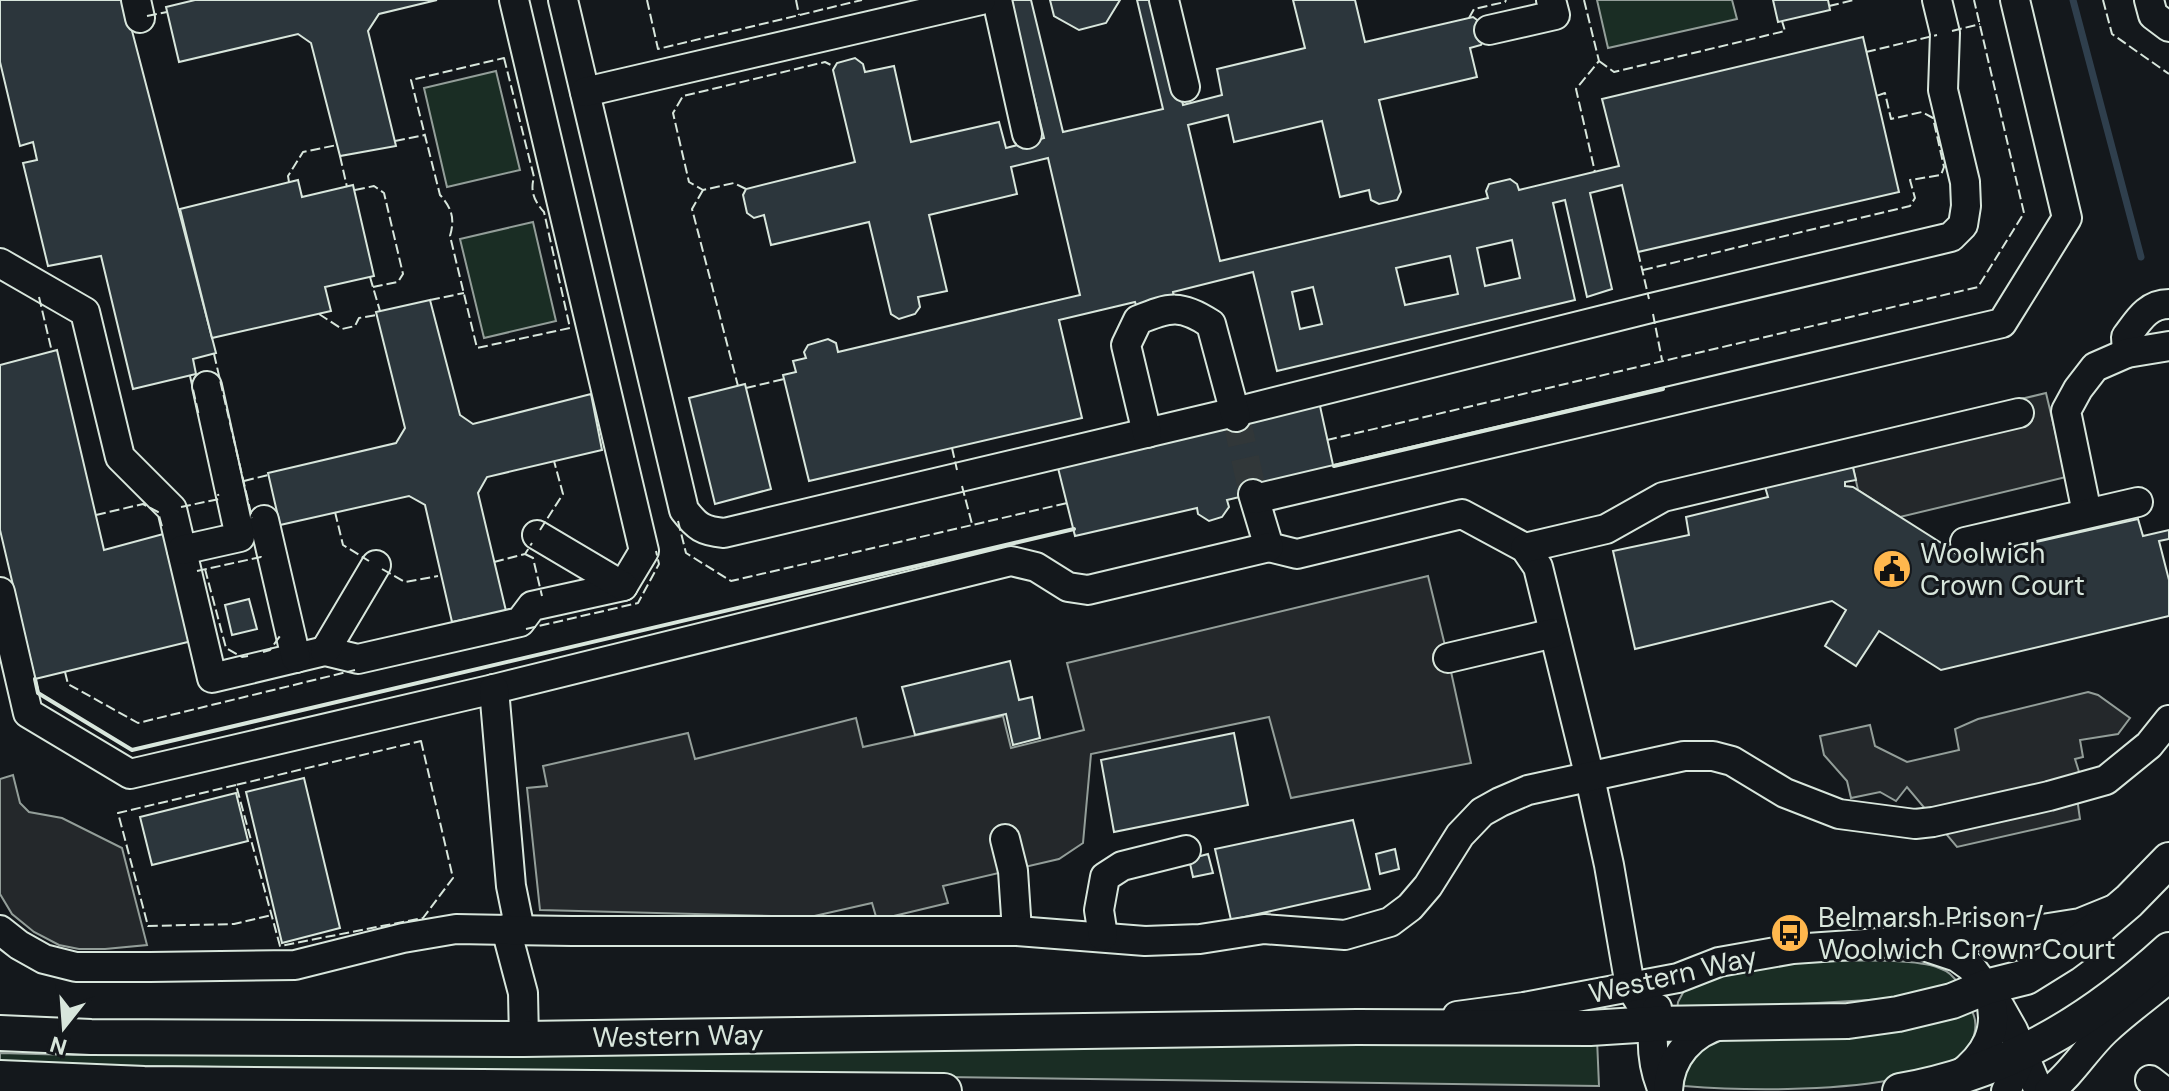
<svg xmlns="http://www.w3.org/2000/svg" width="2169" height="1091" font-family="'DM Sans',sans-serif">
<style>
.green{fill:#1a2d24;stroke:#939e99;stroke-width:2}
.parking{fill:#24282b;stroke:#939e99;stroke-width:2}
.lines{fill:none;stroke-linecap:round;stroke-linejoin:round}
.stream{stroke:#2f3f4d;stroke-width:7}
.building{fill:#2c363c;stroke:#d8e6dc;stroke-width:2;fill-rule:evenodd}
.minor-tunnel{stroke:#313739;stroke-width:28;stroke-dasharray:28 14;stroke-linecap:butt}
.minor-casing{stroke:#d8e6dc;stroke-width:32}
.major-casing{stroke:#d8e6dc;stroke-width:38}
.minor{stroke:#14181c;stroke-width:28}
.major{stroke:#14181c;stroke-width:34}
.fence{stroke:#d8e6dc;stroke-width:2;stroke-dasharray:10 4;stroke-linecap:butt}
.wall{stroke:#d8e6dc;stroke-width:4}
.labels{text-anchor:middle;dominant-baseline:central;stroke-width:6;stroke-linejoin:round;paint-order:stroke}
.poi-label{font-size:28px;fill:#d8e6dc;stroke:#14181c;text-anchor:start}
.street-label{font-size:28px;fill:#d8e6dc;stroke:#14181c}
</style>
<rect width="100%" height="100%" fill="#14181c"/>
<g class="green">
<path d="M1597 0H1732L1737 19 1608 48Z"/>
<path d="M496 71 520 170 447 187 424 88Z"/>
<path d="M533 222 556 321 484 338 460 239Z"/>
<path d="M1826 961C1855 961 1913 958 1939 968 1948 971 1954 976 1958 984L1886 999 1677 1011 1678 1002 1685 989 1699 978 1764 965Z"/>
<path d="M1971 1010C1982 1026 1970 1047 1963 1063 1939 1068 1916 1075 1892 1080 1829 1091 1746 1091 1684 1086L1685 1069 1705 1038Z"/>
<path d="M1597 1039 1599 1086 0 1064V1053L73 1055H169Z"/>
</g>
<g class="parking">
<path d="M2046 393 2066 477 1900 517 1858 490 1847 441Z"/>
<path d="M1428 576 1448 658 1471 763 1291 798 1269 717 1091 754 1083 843 1059 859 943 886 948 903 877 920 872 903 810 917 540 910 527 788 547 786 543 766 688 733 695 759 856 718 863 747 1003 716 1011 748 1084 730 1067 663Z"/>
<path d="M2088 692 2098 695 2130 718 2118 734 2080 740 2083 757 2075 759 2080 775 2077 798 2080 819 1957 847 1907 787 1896 801 1880 792 1851 798 1847 781 1824 755 1820 736 1870 725 1875 746 1907 762 1959 750 1955 729 1978 719Z"/>
<path d="M13 775 20 803 29 812 62 818 122 848 147 945 105 949H79L59 945 34 932 12 914 0 894V779Z"/>
</g>
<g class="lines">
<path class="stream" d="M2073 0 2141 257"/>
</g>
<g class="building">
<path d="M0 0H124L216 353 193 359 196 374 133 389 101 256 48 266 23 163 37 160 33 142 20 146 0 62Z"/>
<path d="M195 0H437L379 14 368 31 396 146 340 156 311 43 298 34 179 62 166 7Z"/>
<path d="M1010 0H1031L1063 132 1163 109 1137 0H1158L1183 105 1222 95 1217 69 1305 48 1293 0H1355L1365 42 1473 17 1480 22 1485 38 1481 45 1470 48 1477 77 1379 100 1401 192 1397 200 1379 204 1371 200 1369 190 1340 197 1322 121 1234 142 1228 115 1188 125 1220 261 1488 198 1486 191 1489 184 1510 179 1517 184 1519 190 1619 166 1602 99 1863 37 1899 192 1638 252 1622 185 1590 193 1612 289 1587 297 1565 200 1553 203 1575 300 1277 371 1253 272 1173 292 1174 299 1137 308 1135 302 1059 320 1082 418 809 481 783 375 796 372 793 361 806 358 804 352 808 345 828 339 836 343 838 352 1080 295 1048 158 1011 167 1017 194 929 215 947 291 918 297 920 307 915 314 899 319 891 314 869 222 771 245 764 215 754 218 747 213 743 195 746 189 855 162 833 70 837 63 855 58 863 64 865 72 894 66 911 142 999 122 1006 148 1044 138ZM1512 240 1520 278 1485 286 1477 248ZM1450 256 1458 294 1405 305 1396 268ZM1313 287 1322 324 1300 329 1292 292Z"/>
<path d="M1050 0H1120L1106 23 1079 30 1054 16Z"/>
<path d="M1773 0H1828L1830 10 1778 22Z"/>
<path d="M298 180 302 197 353 185 374 276 325 287 331 311 212 338 180 209Z"/>
<path d="M430 300 460 415 473 424 591 394 602 450 487 477 478 493 506 611 452 622 425 505 409 496 280 525 268 473 396 443 405 428 376 312Z"/>
<path d="M57 350 104 550 167 533 192 641 35 679 0 530V365Z"/>
<path d="M745 384 771 489 715 504 689 398Z"/>
<path d="M1318 397 1335 474 1227 500 1229 507 1222 517 1209 521 1198 514 1197 508 1075 536 1056 460Z"/>
<path d="M1851 459 1856 480 1845 482V486L1853 487 1965 558 2138 519 2143 536 2169 530V539L2159 541 2169 580V616L1941 670 1879 631 1856 666 1825 646 1846 610 1832 601 1635 649 1613 551 1689 535 1686 517 1768 497 1763 480Z"/>
<path d="M249 599 257 629 232 635 225 605Z"/>
<path d="M1010 661 1019 700 1032 697 1040 738 1013 745 1006 714 915 735 902 687Z"/>
<path d="M1234 733 1248 805 1114 832 1101 760Z"/>
<path d="M304 778 340 928 282 943 246 792Z"/>
<path d="M236 793 248 841 152 865 140 817Z"/>
<path d="M1353 820 1370 889 1231 920 1215 849Z"/>
<path d="M1395 849 1399 869 1380 874 1376 854Z"/>
<path d="M1208 854 1213 873 1193 877 1189 859Z"/>
</g>
<g class="lines">
<path class="minor-tunnel" d="M1236 417 1253 494"/>
<g class="minor-casing">
<g id="minor">
<path d="M136 0 140 18"/>
<path d="M563 0 684 510C697 527 703 531 724 533L1235 412 1651 308 1951 237 1963 225 1966 206 1965 182 1943 90 1945 33 1937 0"/>
<path d="M997 0 1027 134"/>
<path d="M1164 0 1185 87"/>
<path d="M2149 0 2153 15 2169 27"/>
<path d="M1489 30 1555 15 1551 0"/>
<path d="M585 92 981 0"/>
<path d="M0 263 85 312 120 457 172 509 212 678 325 651 358 659 520 622 532 606 623 586 644 551 514 0"/>
<path d="M2127 353 2126 337C2138 321 2147 304 2169 304"/>
<path d="M1147 433 1126 345 1138 320C1170 307 1181 304 1211 324L1236 417"/>
<path d="M1253 494 1269 547 1297 554 1462 514 1525 548 1538 567 1590 778 1609 865 1630 986 1653 1024"/>
<path d="M1255 499 2002 323 2067 218 2015 0"/>
<path d="M2087 513 2066 411 2078 389 2095 367 2127 353 2169 346"/>
<path d="M264 520 296 658"/>
<path d="M537 535 623 586"/>
<path d="M1965 542 2138 502"/>
<path d="M1525 548 1606 529 1663 497 2019 413"/>
<path d="M182 550 240 537 207 386"/>
<path d="M0 592 28 713 130 774 494 689 1011 561 1036 567 1068 587 1088 590 1269 547"/>
<path d="M325 651 376 565"/>
<path d="M1448 658 1554 633"/>
<path d="M494 689 511 886 520 930"/>
<path d="M1005 839 1013 871 1017 931"/>
<path d="M506 929 523 993 524 1039"/>
<path d="M0 930 19 945 44 959 76 967H150L295 965 403 938 456 929 572 931H1017L1145 941 1200 939 1264 929 1345 935 1390 922 1410 907 1428 886 1460 835 1482 812 1500 802 1528 790 1684 756H1713L1732 761 1785 793 1839 814 1915 824 1933 822 2049 796 2106 780 2149 745 2169 720"/>
<path d="M1103 936 1099 910 1105 877 1122 866 1186 850"/>
<path d="M1924 946 1957 957 1971 967 2000 1007 2013 1030 2039 1091"/>
<path d="M1657 1008C1650 1036 1652 1065 1663 1091"/>
<path d="M1457 1016 1524 1007 1678 978 1719 962 1793 949 2011 934 2080 923 2112 910"/>
<path d="M1958 1076C1985 1056 2001 1030 1989 995"/>
<path d="M2150 1080 2164 1091"/>
<path d="M1668 1091C1669 1057 1692 1032 1724 1024"/>
<path d="M2006 1091 2024 1053"/>
<path d="M2049 1091C2072 1074 2085 1050 2105 1031 2125 1012 2148 996 2169 978"/>
</g>
</g>
<g class="major-casing">
<g id="major">
<path d="M0 1033 91 1037 524 1039 1357 1027 1590 1028 1653 1024 1848 1021 1898 1014 1952 1001 1986 987 2026 977 2063 954 2094 931 2129 901 2169 860"/>
<path d="M0 1078 144 1084 944 1091"/>
<path d="M1900 1091C2007 1072 2089 1023 2169 950"/>
</g>
</g>
<use href="#minor" class="minor"/>
<use href="#major" class="major"/>
<g class="fence">
<path d="M647 0 658 49 862 0"/>
<path d="M796 0 799 15"/>
<path d="M1584 0 1599 61 1576 89 1595 172"/>
<path d="M2103 0 2112 34 2169 74"/>
<path d="M1829 6 1854 0"/>
<path d="M147 16 167 12"/>
<path d="M1469 18 1474 9 1505 2 1506 0"/>
<path d="M1952 31 1980 24"/>
<path d="M1866 52 1937 35"/>
<path d="M504 58 534 177C530 191 534 201 544 212L570 328 477 348 450 236C455 219 452 208 440 195L411 80Z"/>
<path d="M1599 61 1614 72 1785 31 1782 21"/>
<path d="M395 141 425 135"/>
<path d="M340 156 347 187"/>
<path d="M289 182 288 176 303 152 337 145"/>
<path d="M746 189 734 183 703 190 689 182 673 113 683 96 825 62 835 67"/>
<path d="M355 190 374 186 384 193 403 274 398 282 373 287"/>
<path d="M703 190 692 209 738 386"/>
<path d="M1638 252 1649 299"/>
<path d="M1643 270 1910 206 1915 198 1910 180 1941 175 1944 167 1933 118 1922 112 1891 119 1885 93 1876 96"/>
<path d="M370 277 380 311"/>
<path d="M39 297 52 352"/>
<path d="M430 300 464 293"/>
<path d="M319 314 342 329 355 326 359 318 377 315"/>
<path d="M1653 314 1662 360"/>
<path d="M214 354 252 518"/>
<path d="M190 376 199 416"/>
<path d="M746 388 784 379"/>
<path d="M1327 440 1978 287 2024 213 1974 0"/>
<path d="M952 448 957 470"/>
<path d="M244 481 268 475"/>
<path d="M962 486 972 524"/>
<path d="M181 507 219 499 218 494"/>
<path d="M335 512 343 545 369 561"/>
<path d="M96 515 143 504 158 512 163 530"/>
<path d="M678 521 686 553 731 581 1067 503"/>
<path d="M540 530 563 494 554 461"/>
<path d="M525 554 533 558 542 596"/>
<path d="M494 562 525 554 532 543"/>
<path d="M205 569 226 648 242 657 248 656"/>
<path d="M382 569 405 582 438 576"/>
<path d="M197 571 261 557 262 559"/>
<path d="M526 629 638 603 659 564 656 551"/>
<path d="M263 652 270 650 280 636"/>
<path d="M65 672 68 684 138 723 355 670"/>
<path d="M421 741 453 878 423 918 280 946 236 785Z"/>
<path d="M236 785 118 813 148 926 234 924 272 915"/>
</g>
<g class="wall">
<path d="M1334 466 1663 389"/>
<path d="M35 679 38 693 132 750 1074 529"/>
</g>
</g>
<defs>
<g id="civic-disc" transform="scale(2)"><circle r="9.5" fill="#ffb74d" stroke="#14181c"/><path d="M-.6-6.5H3V-4.5H.6V-3L4-1V1h2V6H-6V1h2V-1L-.6-3ZM-1.2 2.5V6h2.4V2.5Z" fill="#111"/></g>
<g id="bus-disc" transform="scale(2)"><circle r="9.5" fill="#ffb74d" stroke="#14181c"/><path d="M-5-6H5V4H4V6H2V4H-2V6H-4V4H-5ZM-3.5-4V0h7V-4ZM-3.5 1.2v1.5H-2V1.2ZM2 1.2v1.5H3.5V1.2Z" fill="#111"/></g>
</defs>
<g fill-rule="evenodd">
<use href="#civic-disc" x="1892" y="569"/>
<use href="#bus-disc" x="1790" y="933"/>
</g>
<g class="labels">
<g class="poi-label">
<text x="1920" y="553">Woolwich<tspan x="1920" dy="32">Crown Court</tspan></text>
<text x="1818" y="917">Belmarsh Prison /<tspan x="1818" dy="32">Woolwich Crown Court</tspan></text>
</g>
<g class="street-label">
<text transform="translate(1673 975) rotate(-13)">Western Way</text>
<text transform="translate(678 1036) rotate(-1)">Western Way</text>
</g>
</g>
<g transform="translate(64 1027) rotate(197)" stroke="#14181c" stroke-width="6" paint-order="stroke">
<path d="M0-6L14 30L0 20L-14 30Z" fill="#d8e6dc"/>
<text y="-12" font-size="22" font-weight="bold" text-anchor="middle" fill="#d8e6dc">N</text>
</g>
</svg>
